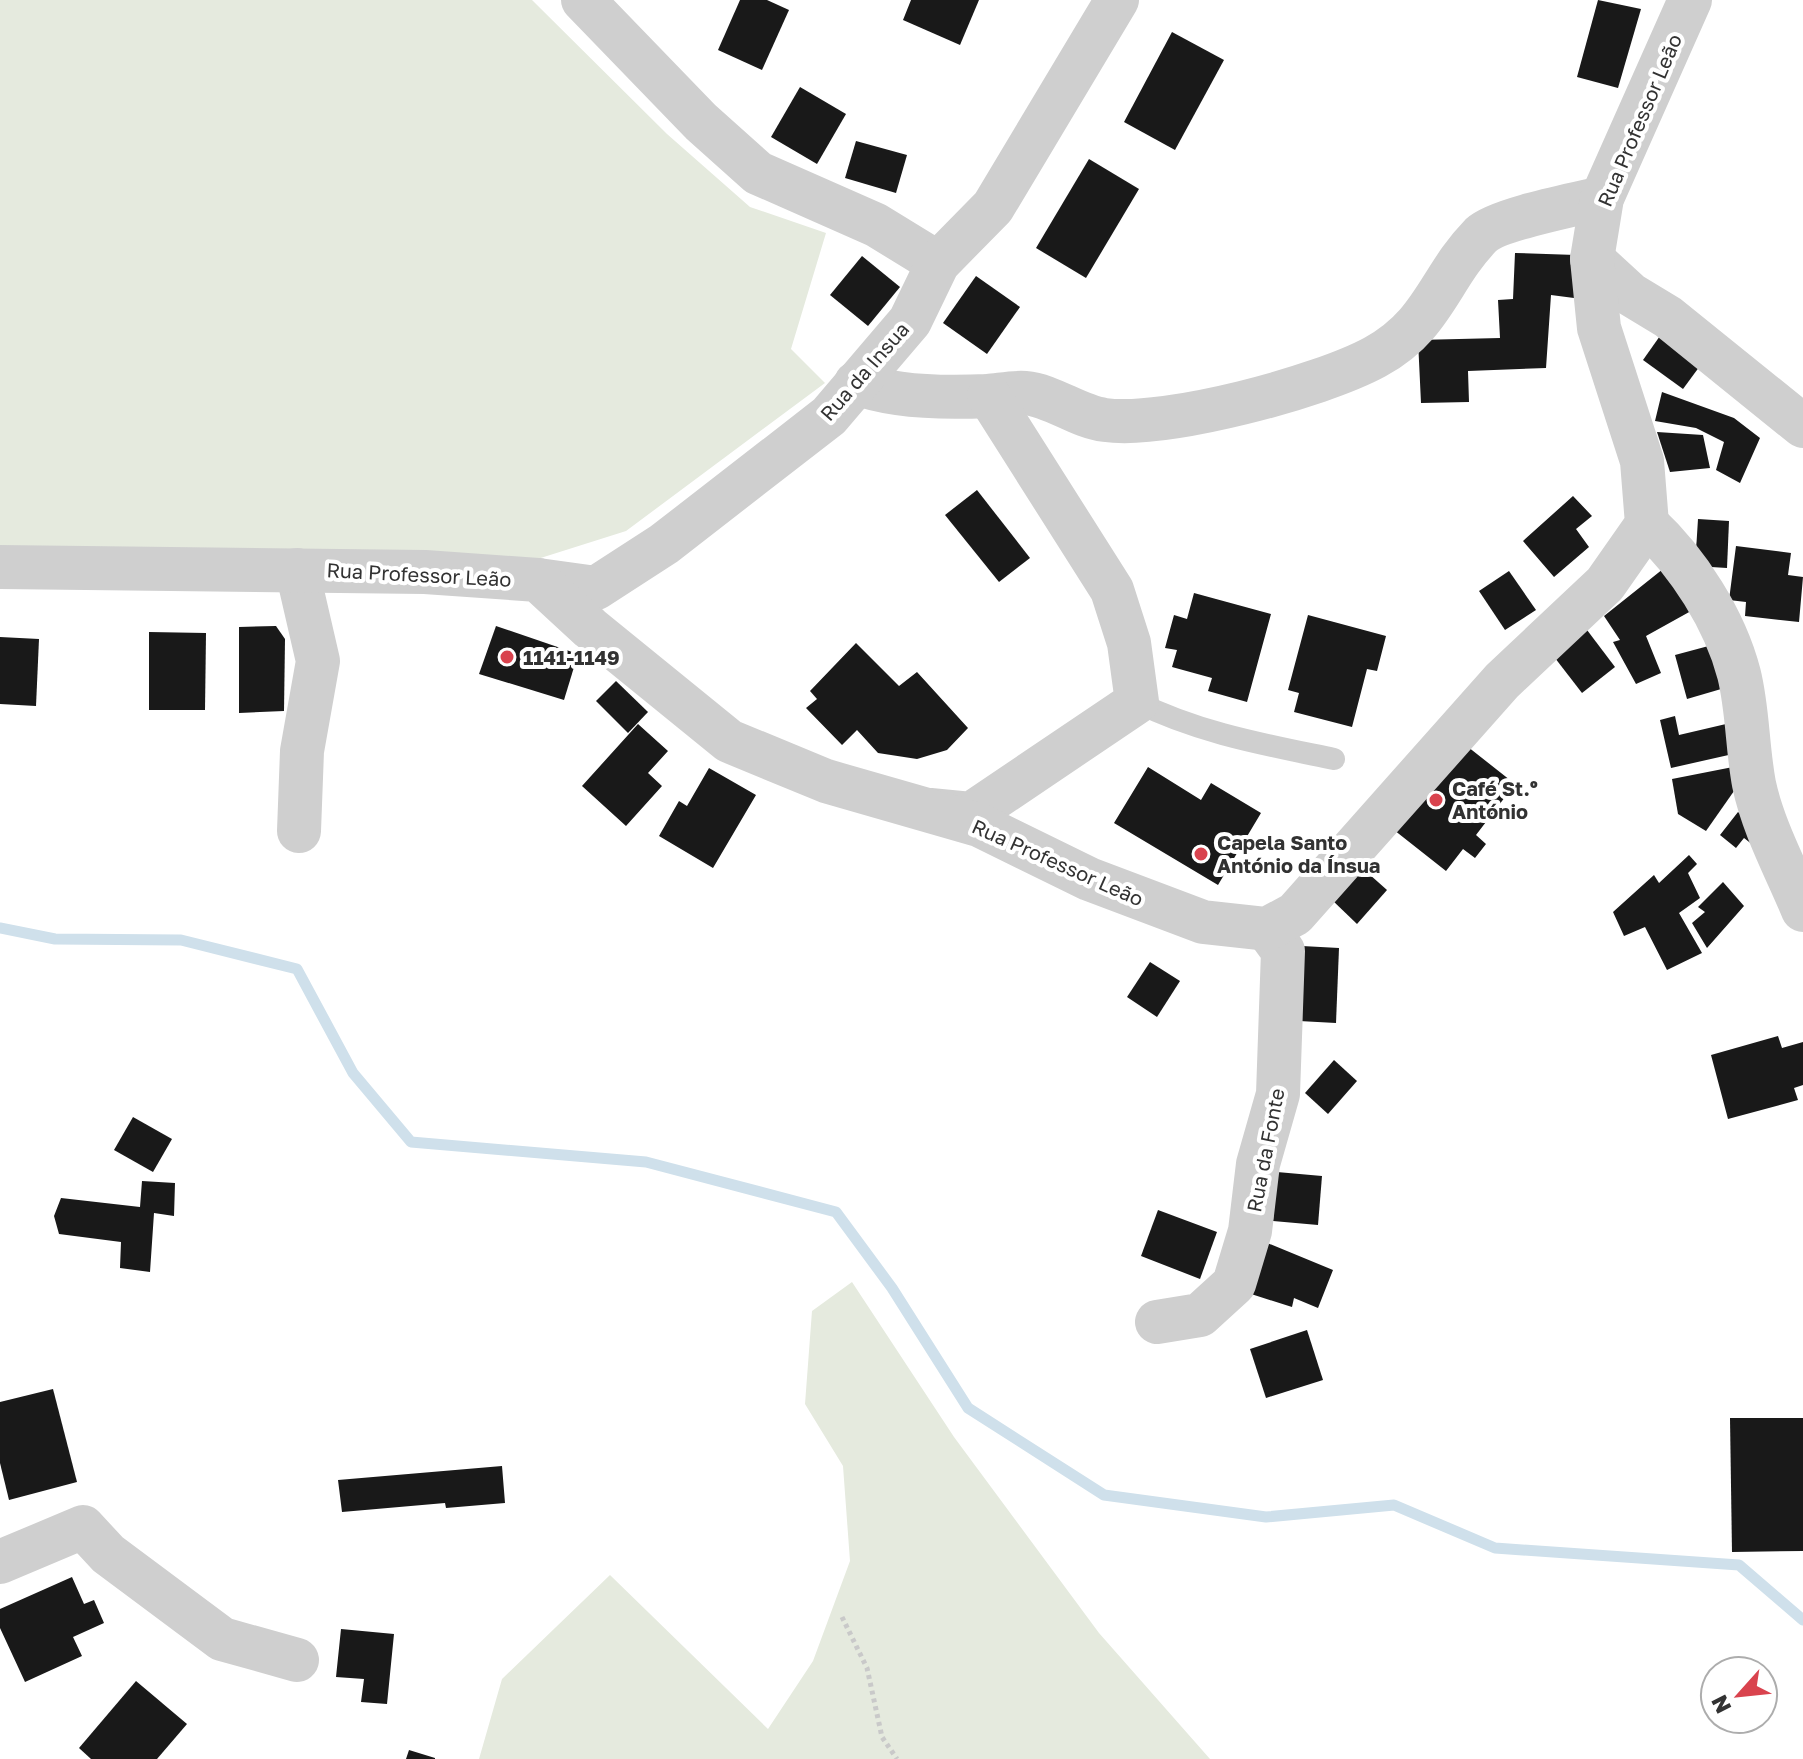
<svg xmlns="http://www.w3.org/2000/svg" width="1803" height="1759" font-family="'Golos Text',sans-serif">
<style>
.green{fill:#e5eade}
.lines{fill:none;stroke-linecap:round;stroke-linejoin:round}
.stream{stroke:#cfe0eb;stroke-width:11}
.building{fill:#191919}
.path{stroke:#c9c9c9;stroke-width:5;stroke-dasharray:4 4;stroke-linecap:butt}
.service{stroke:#cfcfcf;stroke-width:22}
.minor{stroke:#cfcfcf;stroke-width:44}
.tertiary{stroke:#cfcfcf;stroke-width:44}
.poi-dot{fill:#d9434e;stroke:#fff;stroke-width:3}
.labels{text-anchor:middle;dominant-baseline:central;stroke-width:8;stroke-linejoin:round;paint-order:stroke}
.street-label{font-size:20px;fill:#323232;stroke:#fff}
.poi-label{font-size:20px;font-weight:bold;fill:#323232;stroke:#fff;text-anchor:start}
</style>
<rect width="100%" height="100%" fill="#fff"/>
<g class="green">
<path d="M0 0H532L667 134 750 207 826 233 791 349 825 383 626 531 528 562 0 559Z"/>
<path d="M852 1282 954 1437 1099 1633 1210 1759H479L502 1679 610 1575 768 1729 813 1661 850 1561 843 1466 805 1404 812 1311Z"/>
</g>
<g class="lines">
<path class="stream" d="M0 928 55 939 181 940 297 969 353 1073 411 1142 646 1162 836 1212 892 1288 968 1408 1104 1495 1266 1517 1394 1505 1495 1548 1739 1565 1803 1620"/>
</g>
<g class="building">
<path d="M740 0H767L789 10 762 70 718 50Z"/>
<path d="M911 0H979L960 45 903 20Z"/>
<path d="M1598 0 1641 9 1618 88 1577 77Z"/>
<path d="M1172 32 1224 60 1175 150 1124 122Z"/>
<path d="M800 87 846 114 817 164 771 137Z"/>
<path d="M856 141 907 155 896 193 845 178Z"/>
<path d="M1089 159 1139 189 1086 278 1036 248Z"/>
<path d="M1515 253 1576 255 1574 298 1551 295 1546 368 1468 371 1469 402 1421 403 1418 340 1500 338 1498 300 1513 299Z"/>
<path d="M862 256 900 287 868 326 830 295Z"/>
<path d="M976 276 1020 307 987 354 943 323Z"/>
<path d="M1667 326 1708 355 1683 389 1643 360Z"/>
<path d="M1662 392 1734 418 1760 438 1740 483 1716 470 1724 442 1696 428 1655 421Z"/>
<path d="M1657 432 1703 435 1710 468 1670 472Z"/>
<path d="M977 490 1030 558 999 582 945 515Z"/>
<path d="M1573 496 1592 516 1576 529 1589 547 1554 577 1523 541Z"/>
<path d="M1698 519 1729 521 1727 568 1695 566Z"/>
<path d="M1736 546 1791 553 1788 575 1803 577 1799 622 1745 616 1746 602 1729 600Z"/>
<path d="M1663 569 1691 611 1646 636 1661 673 1636 684 1613 642 1620 640 1604 616Z"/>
<path d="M1509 571 1536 610 1505 630 1479 591Z"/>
<path d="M1194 593 1271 614 1247 702 1208 691 1212 678 1172 667 1177 650 1165 648 1174 615 1187 619Z"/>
<path d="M1308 615 1386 636 1377 671 1367 669 1352 727 1294 712 1299 693 1288 690Z"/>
<path d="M276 626 285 639 284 711 239 713V627Z"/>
<path d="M496 626 578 654 564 700 479 674Z"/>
<path d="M1584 626 1615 667 1582 693 1555 658Z"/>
<path d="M149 632 206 633 205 710H149Z"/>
<path d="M0 637 39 639 36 706 0 704Z"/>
<path d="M856 643 899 686 917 672 968 728 947 750 917 759 878 753 857 730 842 745 806 708 817 699 810 691Z"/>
<path d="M1716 644 1728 687 1687 699 1675 655Z"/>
<path d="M616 681 648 712 628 733 596 701Z"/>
<path d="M1675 716 1679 735 1726 724 1733 754 1671 768 1660 720Z"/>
<path d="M638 724 668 751 648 773 662 786 626 826 582 786Z"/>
<path d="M1463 743 1515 784 1476 835 1486 844 1475 858 1463 849 1446 871 1394 830Z"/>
<path d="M1738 766 1734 791 1706 831 1678 814 1672 779Z"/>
<path d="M1148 767 1201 800 1211 783 1261 813 1218 885 1114 823Z"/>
<path d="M709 768 756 795 713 868 659 836 679 801 687 806Z"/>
<path d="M1738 812 1763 832 1753 845 1744 838 1736 848 1720 835Z"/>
<path d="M1689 855 1697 864 1688 873 1700 898 1679 913 1702 953 1667 970 1645 927 1624 936 1613 912 1654 875 1659 883Z"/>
<path d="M1360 866 1387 890 1357 924 1331 899Z"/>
<path d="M1723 882 1744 906 1707 948 1692 923 1705 912 1698 907Z"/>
<path d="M1302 946 1339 948 1336 1023 1299 1021Z"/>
<path d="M1150 962 1180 981 1157 1017 1127 997Z"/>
<path d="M1778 1036 1782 1048 1803 1042V1085L1794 1088 1798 1100 1728 1119 1711 1055Z"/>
<path d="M1334 1060 1357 1081 1328 1114 1305 1093Z"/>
<path d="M133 1117 172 1139 153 1172 114 1150Z"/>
<path d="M1277 1172 1322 1176 1318 1225 1273 1221Z"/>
<path d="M142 1181 175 1183 174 1216 154 1213 150 1272 120 1268 121 1242 59 1234 54 1216 61 1198 140 1207Z"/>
<path d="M1158 1210 1217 1232 1200 1279 1141 1256Z"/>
<path d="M1265 1242 1333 1270 1318 1308 1294 1298 1292 1307 1248 1293Z"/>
<path d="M1307 1330 1323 1380 1266 1398 1250 1349Z"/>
<path d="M53 1389 77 1482 9 1500 0 1463V1402Z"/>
<path d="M1730 1418H1803V1551L1732 1552Z"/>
<path d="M502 1466 505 1503 446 1508 445 1503 342 1512 338 1480Z"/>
<path d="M72 1577 84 1604 94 1600 104 1623 73 1637 82 1656 25 1682 0 1628V1609Z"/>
<path d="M341 1629 394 1634 387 1704 361 1702 364 1679 336 1677Z"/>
<path d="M136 1681 187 1724 157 1759H91L79 1748Z"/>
<path d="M409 1750 435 1758V1759H406Z"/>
</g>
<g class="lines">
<path class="path" d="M842 1617 867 1668 882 1737 897 1759"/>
<path class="service" d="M1137 702C1198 733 1267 745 1334 759"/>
<g class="minor">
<path d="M583 0 701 122 758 173 876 225 938 263"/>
<path d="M1592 259 1630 294 1668 317 1803 426"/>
<path d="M856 383C895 398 947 398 988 396 1000 395 1013 392 1025 393 1052 395 1078 417 1105 420 1167 428 1320 387 1375 357 1434 325 1439 278 1481 235 1498 219 1577 204 1602 198"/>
<path d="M1647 524C1688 562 1725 620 1739 674 1748 710 1747 747 1754 784 1763 827 1786 869 1803 910"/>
<path d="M297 570 318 661 302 751 299 831"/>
<path d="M538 580 596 588 664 544 829 416 910 321 938 263 993 207 1117 0"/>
<path d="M930 810 971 814 1137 702 1129 643 1112 590 989 396"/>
<path d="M1157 1322 1200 1315 1234 1284 1250 1231 1258 1164 1278 1094 1283 951 1267 929"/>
<path d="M0 1562 83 1527 108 1554 222 1639 297 1660"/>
</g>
<path class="tertiary" d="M0 567 425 572 538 580 590 628 729 741 826 781 979 825 1089 879 1203 922 1267 929 1295 914 1502 681 1605 584 1647 524 1642 461 1599 328 1592 259 1602 198 1690 0"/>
</g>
<g class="poi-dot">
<circle cx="507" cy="657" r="8"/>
<circle cx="1436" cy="800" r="8"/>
<circle cx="1201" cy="854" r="8"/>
</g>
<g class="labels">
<g class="street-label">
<text transform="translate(1639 120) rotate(-67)">Rua Professor Leão</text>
<text transform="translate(864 371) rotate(-49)">Rua da Insua</text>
<text transform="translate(419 574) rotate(3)">Rua Professor Leão</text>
<text transform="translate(1058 862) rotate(24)">Rua Professor Leão</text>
<text transform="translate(1265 1150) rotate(-79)">Rua da Fonte</text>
</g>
<g class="poi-label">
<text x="523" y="657">1141-1149</text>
<text x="1452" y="788">Café St.º<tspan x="1452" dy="23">António</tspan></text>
<text x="1217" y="842">Capela Santo<tspan x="1217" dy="23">António da Ínsua</tspan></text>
</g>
</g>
<g transform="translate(1739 1695) rotate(243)"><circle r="38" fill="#ffffff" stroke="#adadad" stroke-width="2"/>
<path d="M0-6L14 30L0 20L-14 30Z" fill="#d9434e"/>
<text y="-12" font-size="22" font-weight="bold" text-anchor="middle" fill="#323232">N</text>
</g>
</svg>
